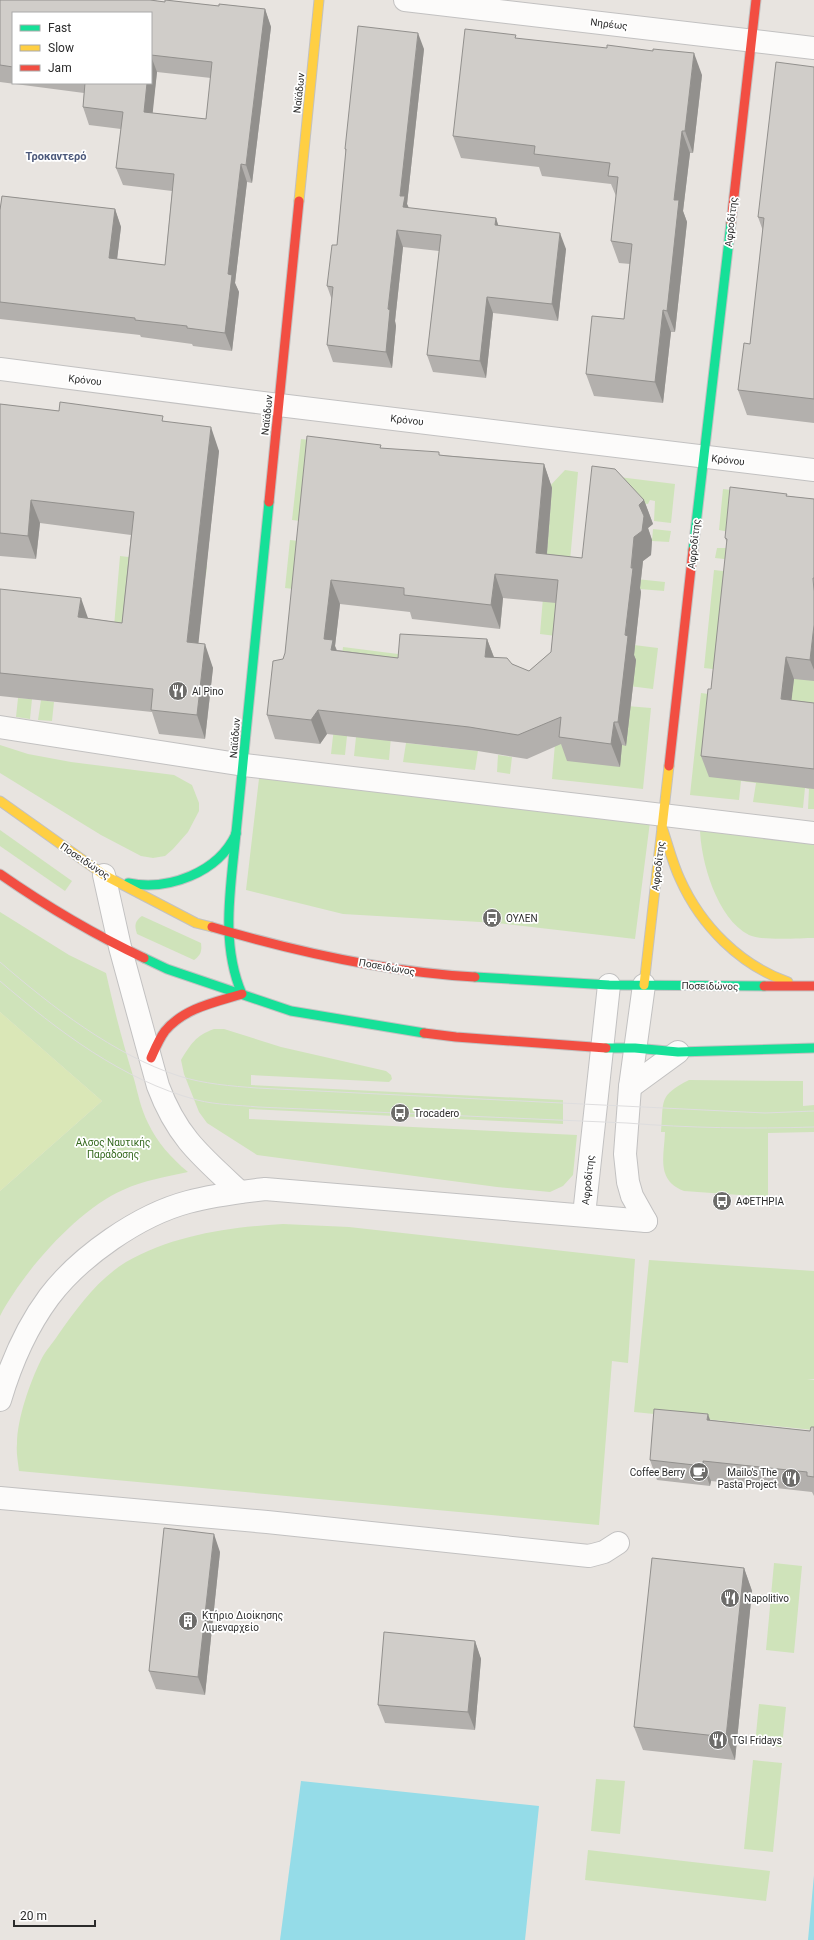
<svg xmlns="http://www.w3.org/2000/svg" width="814" height="1940" font-family="Roboto,sans-serif">
<style>
.green{fill:#cfe3ba}
.pitch{fill:#dae7b7}
.water{fill:#95dce8}
.lines{fill:none;stroke-linecap:round;stroke-linejoin:round}
.street-casing{stroke:#c2c1c1;stroke-width:24}
.fast-casing{stroke:#c2c1c1;stroke-width:11}
.slow-casing{stroke:#c2c1c1;stroke-width:11}
.jam-casing{stroke:#c2c1c1;stroke-width:11}
.street{stroke:#fcfbfa;stroke-width:22}
.fast{stroke:#16e098;stroke-width:9}
.slow{stroke:#ffcf43;stroke-width:9}
.jam{stroke:#f24e42;stroke-width:9}
.tram{stroke:#deddde;stroke-width:1}
.wall{fill:#b3b0ad;fill-rule:evenodd}
.shaded-wall{fill:#92908d}
.building{fill:#d0cdc9;stroke:#92908d;fill-rule:evenodd}
.labels{text-anchor:middle;dominant-baseline:central;stroke-width:3.5;stroke-linejoin:round;paint-order:stroke}
.street-label{font-size:10px;fill:#2b2b2b;stroke:#fff}
.poi-label{font-size:10px;fill:#2b2b2b;stroke:#fff;text-anchor:start}
.park-label{font-size:10px;fill:#32671b;stroke:#fff}
.neighbourhood-label{font-size:11px;font-weight:bold;fill:#4c597b;stroke:#fff}
</style>
<rect width="100%" height="100%" fill="#e8e4e0"/>
<g class="green">
<path d="M301 439 416 453 309 522 292 520Z"/>
<path d="M565 470 578 472 569 572 665 582 664 591 640 589 634 645 658 648 653 689 629 686 627 706 651 708 643 789 552 779 564 637 540 634 552 488H548Z"/>
<path d="M603 475 675 484 671 523 654 521 655 501 650 500 648 504 626 501Z"/>
<path d="M723 489 814 500V809H808L809 789 805 788 803 808 753 802 756 783 741 781 739 800 690 795 701 693 746 699 772 676 704 668 714 570 766 576 768 564 715 558 717 548H734L735 533 719 530Z"/>
<path d="M653 529 671 531 669 542 652 541Z"/>
<path d="M290 540 307 542 302 590 285 588Z"/>
<path d="M120 556 207 566 206 575 195 573 131 640 112 650Z"/>
<path d="M343 647 398 654 389 760 354 756 356 737 347 736 345 755 331 754Z"/>
<path d="M18 698 32 699 30 719 16 717Z"/>
<path d="M41 700 54 702 52 721 38 720Z"/>
<path d="M406 743 478 751 475 770 403 762Z"/>
<path d="M0 745 28 754 71 762 174 775 192 785 199 803V811L188 832 173 849 165 856 153 858 141 856 101 835 0 773Z"/>
<path d="M498 755 512 757 510 774 497 772Z"/>
<path d="M260 770 650 822 635 939 497 923 343 914 246 890Z"/>
<path d="M700 827 814 841V938C800 938 761 941 749 935 717 919 700 860 700 827Z"/>
<path d="M0 830 72 881 65 891 0 846Z"/>
<path d="M0 912 69 955 106 973C114 1009 123 1044 134 1079 138 1094 141 1109 148 1123 157 1142 171 1158 188 1172 166 1177 144 1180 123 1190 77 1210 23 1272 0 1316V1191L102 1101 0 1012Z"/>
<path d="M142 916 201 943C202 951 201 955 194 960L137 934C134 925 135 921 142 916Z"/>
<path d="M214 1029H224L281 1047 386 1071 391 1075 392 1079 389 1082 251 1075V1085L563 1100V1124L249 1109V1119L577 1135 573 1175 563 1186 550 1192 497 1187 257 1155 207 1123 199 1112 184 1074 181 1060C191 1044 195 1036 214 1029Z"/>
<path d="M689 1080 803 1081V1106L814 1105V1132L768 1133V1197L684 1191C656 1180 664 1157 665 1132H661C664 1100 658 1096 689 1080Z"/>
<path d="M283 1224 349 1227 635 1259 628 1363 612 1361 599 1525 19 1471C18 1462 16 1452 17 1444 17 1419 30 1382 41 1360 45 1351 53 1343 58 1335 77 1308 97 1280 126 1262 173 1235 229 1227 283 1224Z"/>
<path d="M649 1260 814 1271V1379H807L814 1380V1430L634 1412Z"/>
<path d="M774 1563 802 1566 794 1653 766 1650Z"/>
<path d="M759 1704 786 1707 782 1747 755 1744Z"/>
<path d="M753 1760 782 1763 773 1852 744 1849Z"/>
<path d="M596 1779 625 1781 620 1834 591 1831Z"/>
<path d="M588 1850 770 1871 766 1901 585 1880Z"/>
</g>
<path class="pitch" d="M0 1012 102 1101 0 1191Z"/>
<g class="water">
<path d="M301 1781 539 1806 525 1940H280Z"/>
<path d="M814 1875V1940H808Z"/>
</g>
<g class="lines">
<g class="street-casing">
<g id="street">
<path d="M405 0 814 48"/>
<path d="M0 369 279 405 814 470"/>
<path d="M0 727 244 765 814 833"/>
<path d="M104 875 120 947 158 1086C177 1137 201 1156 240 1192"/>
<path d="M644 985 630 1087 625 1154 628 1182 632 1196 646 1221"/>
<path d="M630 1087 678 1052"/>
<path d="M584 1215 609 985"/>
<path d="M0 1400C11 1363 26 1328 49 1297 80 1256 139 1215 188 1202 213 1195 240 1192 265 1189L646 1221"/>
<path d="M0 1498 267 1522 589 1556 604 1552 618 1543"/>
</g>
</g>
<g class="fast-casing">
<g id="fast">
<path d="M693 550 731 223"/>
<path d="M236 833 269 502"/>
<path d="M236 833C231 886 220 943 242 994"/>
<path d="M128 883C168 891 218 873 236 834"/>
<path d="M144 958 167 969 291 1011 424 1033"/>
<path d="M475 977 609 985 764 986"/>
<path d="M606 1048H635L678 1052 814 1048"/>
</g>
</g>
<g class="slow-casing">
<g id="slow">
<path d="M299 201 319 0"/>
<path d="M0 801 104 875 196 923 212 927"/>
<path d="M662 827C668 844 672 862 680 879 701 926 740 965 788 982"/>
<path d="M644 985 669 766"/>
</g>
</g>
<g class="jam-casing">
<g id="jam">
<path d="M731 223 756 0"/>
<path d="M269 502 299 201"/>
<path d="M669 766 693 550"/>
<path d="M0 874C46 906 93 934 144 958"/>
<path d="M212 927C297 952 386 972 475 977"/>
<path d="M764 986H814"/>
<path d="M424 1033 456 1037 606 1048"/>
<path d="M151 1058C155 1049 159 1039 165 1031 184 1008 216 1002 242 994"/>
</g>
</g>
<use href="#street" class="street"/>
<use href="#fast" class="fast"/>
<use href="#slow" class="slow"/>
<use href="#jam" class="jam"/>
<g class="tram">
<path d="M0 962C52 1007 114 1055 179 1076 204 1084 231 1086 257 1088L765 1113 814 1111"/>
<path d="M0 981C58 1031 122 1080 197 1100 217 1105 238 1105 258 1107L627 1123C689 1128 752 1129 814 1127"/>
</g>
</g>
<g class="wall">
<path d="M0 0H150L165 2V0L219 6V4L265 9 271 27 252 183 247 182 235 283 239 292 232 351 193 346 192 344 141 337 140 335 0 319V210L2 196 115 209 121 227 117 259 165 265 172 191 123 185 116 168 121 129 89 125 83 107 84 93 0 82ZM13 13H151V83H13ZM157 72 211 78 206 119 152 113Z"/>
<path d="M517 38 702 75 693 153H690L683 211 687 222 675 332H671L663 403 594 396 586 374 624 319 630 264 619 263 611 241 616 196 611 184 542 176 539 167 461 158 453 136Z"/>
<path d="M424 49 407 204 409 208 496 218 498 226 566 249 558 321 493 313 486 378 433 372 427 355 439 251 403 247 395 321 396 326 392 368 333 362 327 345 332 300 327 286 337 245 346 153 345 149Z"/>
<path d="M814 67V423L747 415 738 390 750 344 763 231 758 217Z"/>
<path d="M0 404 59 411 165 421 219 451 198 643 213 668 205 739 159 734 152 712 0 696V589L88 618 122 623 131 535 40 523 36 559 0 556Z"/>
<path d="M382 448 441 455 544 464 552 488 547 554 582 558 644 500 653 524 648 528 652 540 651 555 643 561 640 588 641 592 634 655 636 660 626 746 622 745 620 767 567 761 561 744 527 759 478 751 327 734 320 744 275 739 267 715 283 659ZM503 598 556 603 551 652 529 671 494 657 487 639 398 658 337 650 335 646 340 604 410 612 412 619 500 629Z"/>
<path d="M787 496 814 499V681L794 679 791 700 814 703V789L709 777 701 756 711 689 727 543 725 538Z"/>
<path d="M710 1420 810 1431 814 1427V1496L812 1492 711 1481 710 1486 657 1480 650 1460Z"/>
<path d="M220 1552 205 1695 156 1689 149 1671Z"/>
<path d="M744 1568 752 1591 735 1760 643 1750 634 1727Z"/>
<path d="M475 1641 481 1659 475 1730 385 1723 378 1705Z"/>
</g>
<g class="shaded-wall">
<path d="M265 9 271 27 252 183 246 165Z"/>
<path d="M418 33 424 49 407 204 411 213 403 207 400 196Z"/>
<path d="M694 53 702 75 693 153 685 131Z"/>
<path d="M151 56 157 72 151 129 144 112 147 83H151Z"/>
<path d="M682 131 690 153 683 211 687 222 675 332 667 311 674 200Z"/>
<path d="M241 164 247 182 235 283 239 292 232 351 225 333 228 274Z"/>
<path d="M115 209 121 227 115 276 109 258Z"/>
<path d="M496 218 501 234 495 225Z"/>
<path d="M397 230 403 247 395 321 396 326 392 368 386 352 388 309Z"/>
<path d="M560 233 566 249 558 321 552 304Z"/>
<path d="M487 297 493 313 486 378 480 361Z"/>
<path d="M663 310 671 332 663 403 655 382Z"/>
<path d="M211 427 219 451 196 666 187 642Z"/>
<path d="M544 464 552 488 545 577 536 553Z"/>
<path d="M31 500 40 523 36 559 28 536Z"/>
<path d="M644 500 653 524 648 528 652 540 651 555 643 561 640 588 641 592 634 655 636 660 626 746 618 722 634 537 639 505Z"/>
<path d="M495 574 503 598 500 629 491 605Z"/>
<path d="M331 580 340 604 335 646 341 664 324 639Z"/>
<path d="M81 598 89 621 78 617Z"/>
<path d="M814 626V670L810 660Z"/>
<path d="M487 639 496 663 485 657Z"/>
<path d="M205 644 213 668 205 739 197 715Z"/>
<path d="M786 657 794 679 789 721 781 699Z"/>
<path d="M318 710 327 734 320 744 311 720Z"/>
<path d="M614 722 622 745 620 767 611 744Z"/>
<path d="M708 1414 715 1434 707 1420Z"/>
<path d="M703 1461 711 1481 710 1486 703 1466Z"/>
<path d="M214 1534 220 1552 205 1695 198 1677Z"/>
<path d="M744 1568 752 1591 735 1760 726 1737Z"/>
<path d="M475 1641 481 1659 475 1730 468 1712Z"/>
</g>
<g class="building">
<path d="M0 0H150L165 2V0L219 6V4L265 9 246 165 241 164 228 274 232 275 225 333 187 328V326L135 320V318L0 302V210L2 196 115 209 109 258 165 265 174 174 116 168 123 112 83 107 85 83H147L144 112 206 119 212 62 151 55V13H13V67L0 65Z"/>
<path d="M358 26 418 33 400 196H405L403 207 496 218 495 225 560 233 552 304 487 297 480 361 427 355 441 235 397 230 388 309 390 310 386 352 327 345 333 287 327 286 332 245H337L346 149H345Z"/>
<path d="M465 29 516 35 515 38 607 48V45L653 51V49L694 53 685 131H682L674 200H679L667 311 663 310 655 382 586 374 592 316 624 319 632 244 611 241 618 177 608 176 610 163 534 154 535 146 453 136Z"/>
<path d="M776 62 814 67V399L738 390 744 343 750 344 764 218 758 217Z"/>
<path d="M60 402 163 416 162 421 211 427 187 642 205 644 197 715 151 710 153 689 0 673V589L81 598 78 617 122 623 134 512 31 500 28 536 0 533V404L59 411Z"/>
<path d="M307 436 381 445 380 448 439 452V455L448 456 544 464 536 553 582 558 592 466 615 469 644 500 639 505 644 516 642 531 634 537 631 568H633L625 635 628 636 618 722H614L611 744 559 737 561 717 518 735 469 727 318 710 311 720 267 715 273 661 283 659 285 653ZM495 574 558 580 551 652 529 671 512 664 507 658 485 657 487 639 400 634 398 658 331 650 333 640 324 639 331 580 404 588V595L491 605Z"/>
<path d="M730 487 787 494 786 496 814 499V578H813L814 591V625L810 660 786 657 781 699 814 703V769L701 756 708 689H711L727 539 725 538Z"/>
<path d="M654 1409 708 1414 707 1420 810 1431 811 1427H814V1477L807 1476V1472L703 1461V1466L650 1460Z"/>
<path d="M164 1528 214 1534 198 1677 149 1671Z"/>
<path d="M652 1558 744 1568 726 1737 634 1727Z"/>
<path d="M384 1632 475 1641 468 1712 378 1705Z"/>
</g>
<defs>
<g id="restaurant-disc" transform="scale(1)"><circle r="9.5" fill="#6d6c6a" stroke="#fff"/><path d="M-5-6h1v4h1v-4h1v4h1v-4h1v5L-1.5 .5V6h-2V.5L-5-1ZM5-6V6H3V1.5H1.5Q1.5-4 5-6Z" fill="#fff"/></g>
<g id="bus-disc" transform="scale(1)"><circle r="9.5" fill="#6d6c6a" stroke="#fff"/><path d="M-5-6H5V4H4V6H2V4H-2V6H-4V4H-5ZM-3.5-4V0h7V-4ZM-3.5 1.2v1.5H-2V1.2ZM2 1.2v1.5H3.5V1.2Z" fill="#fff"/></g>
<g id="cafe-disc" transform="scale(1)"><circle r="9.5" fill="#6d6c6a" stroke="#fff"/><path d="M-5.5-4.5H6V0H3Q3 3.5 0 3.5H-2.5Q-5.5 3.5-5.5 0ZM3-3.2v2h1.7v-2ZM-6 4.5H4V6H-6Z" fill="#fff"/></g>
<g id="building-disc" transform="scale(1)"><circle r="9.5" fill="#6d6c6a" stroke="#fff"/><path d="M-4-6H4V6H1V3H-1V6H-4ZM-2.5-4.3h1.7v1.8h-1.7ZM.8-4.3h1.7v1.8H.8ZM-2.5-1h1.7V.8h-1.7ZM.8-1h1.7V.8H.8Z" fill="#fff"/></g>
</defs>
<g fill-rule="evenodd">
<use href="#restaurant-disc" x="178" y="691"/>
<use href="#bus-disc" x="492" y="918"/>
<use href="#bus-disc" x="400" y="1113"/>
<use href="#bus-disc" x="722" y="1201"/>
<use href="#cafe-disc" x="699" y="1472"/>
<use href="#restaurant-disc" x="791" y="1478"/>
<use href="#restaurant-disc" x="730" y="1598"/>
<use href="#building-disc" x="188" y="1621"/>
<use href="#restaurant-disc" x="718" y="1740"/>
</g>
<g class="labels">
<g class="street-label">
<text transform="translate(609 24) rotate(7)">Νηρέως</text>
<text transform="translate(299 93) rotate(-84)">Ναϊάδων</text>
<text transform="translate(731 222) rotate(-84)">Αφροδίτης</text>
<text transform="translate(85 380) rotate(7)">Κρόνου</text>
<text transform="translate(267 415) rotate(-84)">Ναϊάδων</text>
<text transform="translate(407 420) rotate(7)">Κρόνου</text>
<text transform="translate(728 460) rotate(7)">Κρόνου</text>
<text transform="translate(694 544) rotate(-84)">Αφροδίτης</text>
<text transform="translate(235 738) rotate(-85)">Ναϊάδων</text>
<text transform="translate(85 861) rotate(34)">Ποσειδώνος</text>
<text transform="translate(658 866) rotate(-83)">Αφροδίτης</text>
<text transform="translate(387 967) rotate(10)">Ποσειδώνος</text>
<text transform="translate(710 986) rotate(1)">Ποσειδώνος</text>
<text transform="translate(588 1180) rotate(-84)">Αφροδίτης</text>
</g>
<g class="poi-label">
<text x="192" y="691">Al Pino</text>
<text x="506" y="918">ΟΥΛΕΝ</text>
<text x="414" y="1113">Trocadero</text>
<text x="736" y="1201">ΑΦΕΤΗΡΙΑ</text>
<text x="685" y="1472" text-anchor="end">Coffee Berry</text>
<text x="777" y="1472" text-anchor="end">Mailo's The<tspan x="777" dy="12">Pasta Project</tspan></text>
<text x="744" y="1598">Napolitivo</text>
<text x="202" y="1615">Κτήριο Διοίκησης<tspan x="202" dy="12">Λιμεναρχείο</tspan></text>
<text x="732" y="1740">TGI Fridays</text>
</g>
<g class="park-label">
<text x="113" y="1142">Αλσος Ναυτικής<tspan x="113" dy="12">Παράδοσης</tspan></text>
</g>
<g class="neighbourhood-label">
<text x="56" y="156">Τροκαντερό</text>
</g>
</g>
<rect x="12" y="12" width="140" height="72" fill="#ffffff" stroke="#aaaaaa"/>
<rect x="20" y="25" width="20" height="6" fill="#16e098" stroke="#aaaaaa"/>
<text x="48" y="32" font-size="12" fill="#2b2b2b">Fast</text>
<rect x="20" y="45" width="20" height="6" fill="#ffcf43" stroke="#aaaaaa"/>
<text x="48" y="52" font-size="12" fill="#2b2b2b">Slow</text>
<rect x="20" y="65" width="20" height="6" fill="#f24e42" stroke="#aaaaaa"/>
<text x="48" y="72" font-size="12" fill="#2b2b2b">Jam</text>
<path d="M14 1920v6h81v-6" fill="none" stroke="#2b2b2b" stroke-width="2"/>
<text x="20" y="1920" font-size="12" fill="#2b2b2b" stroke="#ffffff" stroke-width="3" paint-order="stroke">20 m</text>
</svg>
